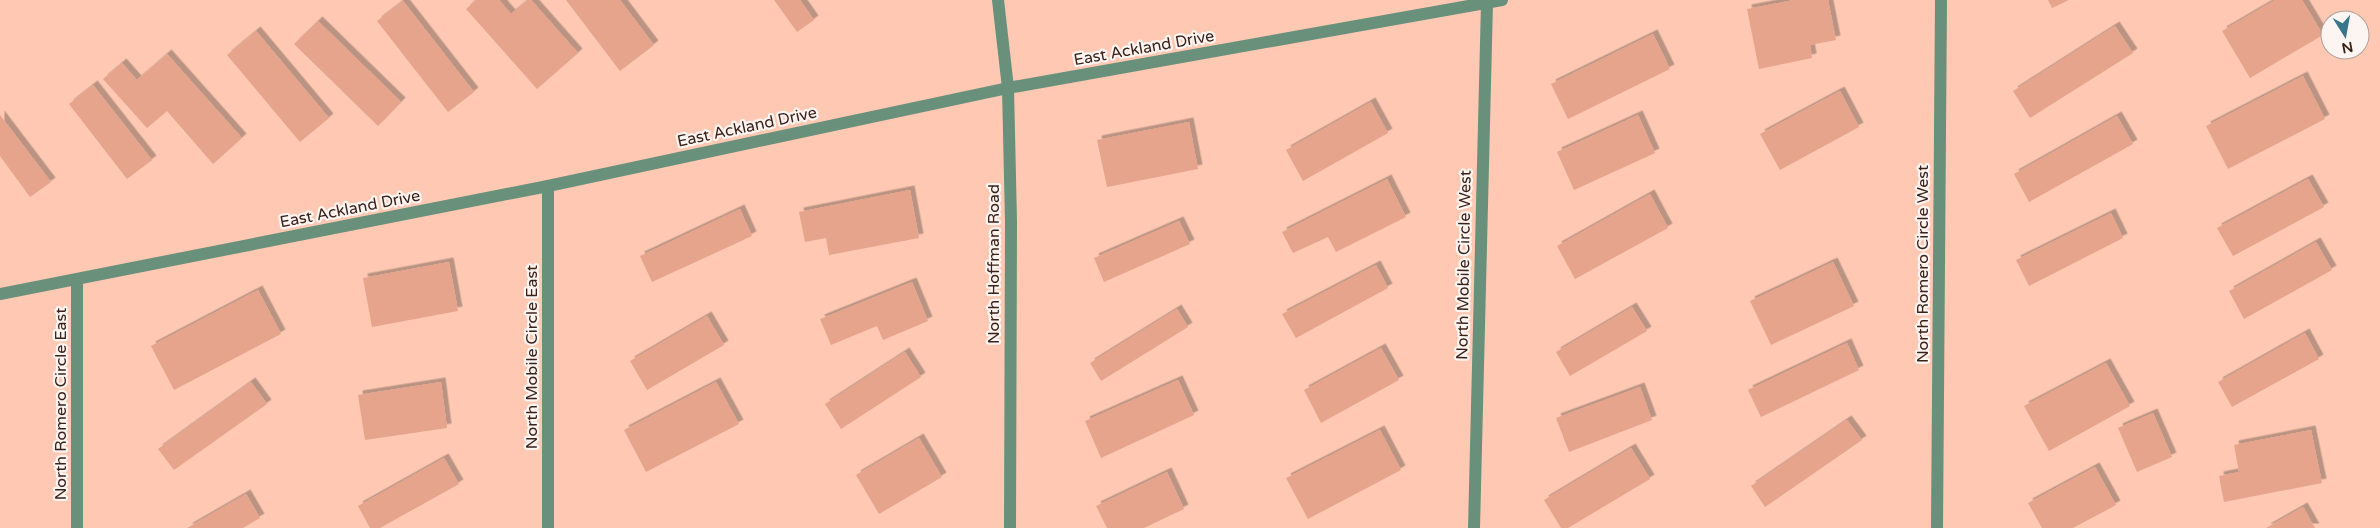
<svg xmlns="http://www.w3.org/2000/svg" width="2380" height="528" font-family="'Varela Round',sans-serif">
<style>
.building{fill:#e5a48b;filter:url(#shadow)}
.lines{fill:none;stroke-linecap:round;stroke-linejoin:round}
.minor{stroke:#68907b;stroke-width:12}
.labels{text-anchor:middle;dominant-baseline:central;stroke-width:4.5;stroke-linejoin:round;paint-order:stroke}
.street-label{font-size:16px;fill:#3b2118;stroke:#fcf5f2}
</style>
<defs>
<filter id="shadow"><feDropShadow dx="4.5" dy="-4.5" stdDeviation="0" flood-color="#0004"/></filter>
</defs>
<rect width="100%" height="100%" fill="#fec8b3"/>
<g class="building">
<path d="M476 0H499L511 14 528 0H531L578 53 537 89 466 9Z"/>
<path d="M566 0H620L654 45 620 71Z"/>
<path d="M774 0H800L814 20 797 32Z"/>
<path d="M1794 0H1828L1836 40 1810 45 1812 58 1759 69 1747 9Z"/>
<path d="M2048 0H2069L2052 8Z"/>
<path d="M2275 0H2302L2323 35 2250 78 2222 31Z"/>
<path d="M403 1 474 92 448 112 377 21Z"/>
<path d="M318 21 401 102 378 126 294 44Z"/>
<path d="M2115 26 2133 53 2030 118 2013 91Z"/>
<path d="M256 31 329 118 300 142 227 55Z"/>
<path d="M1653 34 1670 69 1568 119 1551 84Z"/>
<path d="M167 54 242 138 213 164 167 111 147 128 103 79 122 63 137 80Z"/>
<path d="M2303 76 2325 119 2228 169 2206 126Z"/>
<path d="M93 85 152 160 127 179 69 104Z"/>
<path d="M1840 91 1859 127 1780 170 1760 134Z"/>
<path d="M1371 102 1388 133 1303 181 1286 150Z"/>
<path d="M0 115 51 182 30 197 0 156Z"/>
<path d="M1638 115 1655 153 1574 190 1557 152Z"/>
<path d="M2117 116 2133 144 2029 202 2014 174Z"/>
<path d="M1189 122 1198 169 1107 187 1097 140Z"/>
<path d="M1387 179 1406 217 1336 252 1328 237 1293 253 1282 232Z"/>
<path d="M2308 179 2324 207 2233 256 2217 228Z"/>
<path d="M910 190 919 238 829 255 826 238 805 242 799 212Z"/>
<path d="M1650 194 1668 228 1575 279 1557 246Z"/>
<path d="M740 209 752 236 652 282 640 256Z"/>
<path d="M2111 213 2123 238 2029 286 2016 260Z"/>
<path d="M1179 221 1190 244 1104 282 1094 258Z"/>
<path d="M2316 242 2332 270 2244 319 2229 291Z"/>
<path d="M449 262 458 311 372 327 363 278Z"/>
<path d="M1833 262 1854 306 1771 345 1750 301Z"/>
<path d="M1376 265 1388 288 1296 338 1282 314Z"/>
<path d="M912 282 928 321 883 340 877 326 831 345 820 319Z"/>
<path d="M258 290 281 334 174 390 151 346Z"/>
<path d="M1632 307 1647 331 1570 376 1556 352Z"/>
<path d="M1177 309 1188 327 1101 381 1090 363Z"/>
<path d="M707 316 724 345 647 390 630 361Z"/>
<path d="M2305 333 2319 359 2232 407 2218 382Z"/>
<path d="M1847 343 1859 370 1761 417 1748 390Z"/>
<path d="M1381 348 1399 380 1321 423 1304 390Z"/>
<path d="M905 352 921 377 841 429 825 404Z"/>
<path d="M2106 363 2130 406 2049 451 2024 406Z"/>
<path d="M1178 380 1194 415 1101 458 1085 421Z"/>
<path d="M251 382 267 404 174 470 158 449Z"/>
<path d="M441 382 447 428 365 440 358 395Z"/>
<path d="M716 382 739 424 646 472 624 430Z"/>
<path d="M1640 387 1652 420 1569 452 1556 418Z"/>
<path d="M2153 413 2172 457 2137 472 2118 428Z"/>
<path d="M1847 420 1862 440 1765 507 1751 486Z"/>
<path d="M1380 430 1401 470 1308 519 1286 478Z"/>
<path d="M2311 430 2322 483 2224 502 2219 476 2239 472 2234 445Z"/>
<path d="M919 438 942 477 879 514 856 475Z"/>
<path d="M1631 448 1650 479 1568 528H1561L1544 500Z"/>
<path d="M444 458 459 484 380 528H370L358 506Z"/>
<path d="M2095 467 2116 505 2073 528H2042L2028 503Z"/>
<path d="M1167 472 1184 509 1144 528H1107L1096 506Z"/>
<path d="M246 494 260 518 243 528H187Z"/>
<path d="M2303 507 2315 528H2266Z"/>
</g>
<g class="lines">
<g class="minor">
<path d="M998 0 1008 88 1011 222 1010 528"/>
<path d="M548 186V528"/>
<path d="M77 280V528"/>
<path d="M0 294 548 186 1008 88 1502 0"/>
<path d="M1474 528 1487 3"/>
<path d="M1937 528 1941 0"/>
</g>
</g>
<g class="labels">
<g class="street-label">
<text transform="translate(1144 48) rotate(-10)">East Ackland Drive</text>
<text transform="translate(747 127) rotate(-12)">East Ackland Drive</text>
<text transform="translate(350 209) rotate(-11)">East Ackland Drive</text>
<text transform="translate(994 264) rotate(-90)">North Hoffman Road</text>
<text transform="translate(1923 264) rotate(-90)">North Romero Circle West</text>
<text transform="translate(1464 265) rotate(-89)">North Mobile Circle West</text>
<text transform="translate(532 357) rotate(-90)">North Mobile Circle East</text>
<text transform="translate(61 404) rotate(-90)">North Romero Circle East</text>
</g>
</g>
<g transform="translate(2345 35) rotate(169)"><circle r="24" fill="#fcf5f2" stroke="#afa09b"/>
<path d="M0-4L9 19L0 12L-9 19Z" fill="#37768b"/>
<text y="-8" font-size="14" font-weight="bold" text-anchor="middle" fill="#3b2118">N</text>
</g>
</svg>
